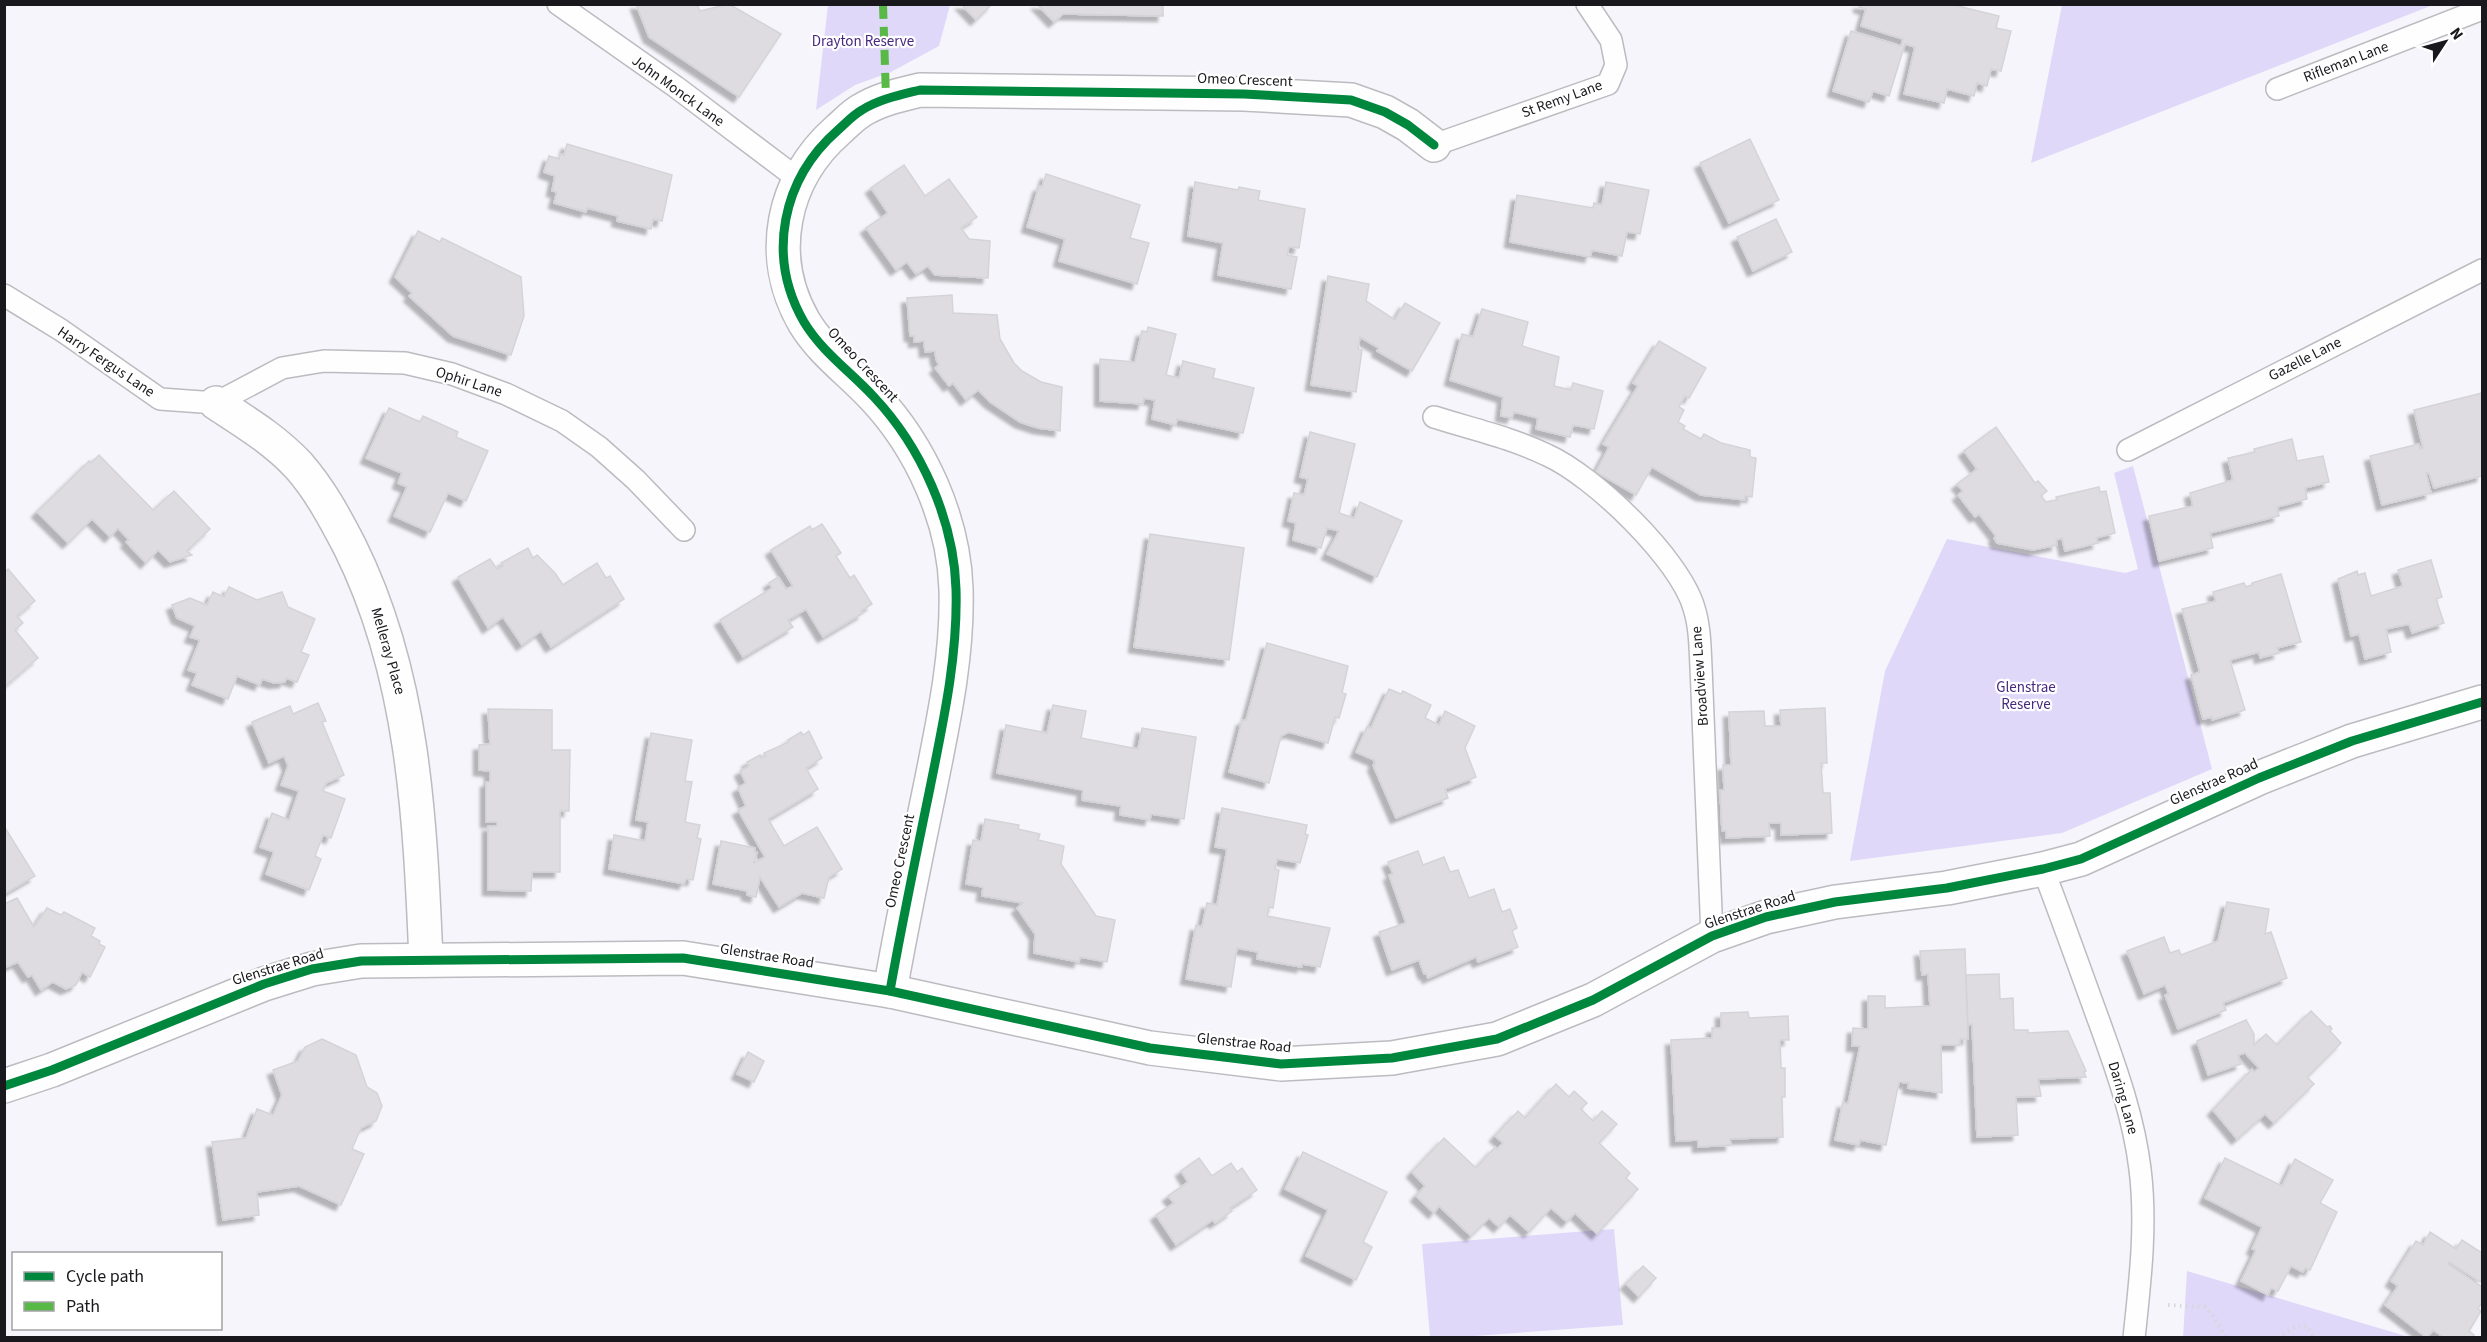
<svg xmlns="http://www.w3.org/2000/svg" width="2487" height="1342" font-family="'Source Sans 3',sans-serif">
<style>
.green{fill:#dfd8f9}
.building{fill:#dedce1;stroke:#d4d4d8;stroke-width:1.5;filter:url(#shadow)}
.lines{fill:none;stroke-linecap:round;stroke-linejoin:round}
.lane-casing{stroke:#bcbbc0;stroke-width:24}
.street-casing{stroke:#bcbbc0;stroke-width:36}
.path{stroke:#d7d7d9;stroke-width:4;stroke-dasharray:1.5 4.5;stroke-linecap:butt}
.lane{stroke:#fefefe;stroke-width:21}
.street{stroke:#fefefe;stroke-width:33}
.quiet{stroke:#58b947;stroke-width:8;stroke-dasharray:15 8;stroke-linecap:butt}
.cycleway-casing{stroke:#fff;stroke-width:13}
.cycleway{stroke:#00873e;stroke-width:9}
.labels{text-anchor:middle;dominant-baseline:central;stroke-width:4.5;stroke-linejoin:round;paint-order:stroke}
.park-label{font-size:15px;fill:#46287f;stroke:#fff}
.street-label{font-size:15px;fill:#19191d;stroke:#fff}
</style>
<defs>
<filter id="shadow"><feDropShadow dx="-5.5" dy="5.5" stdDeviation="1.5" flood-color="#0004"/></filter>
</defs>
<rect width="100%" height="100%" fill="#f6f5fb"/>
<g class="green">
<path d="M828 5V4L950 5 939 46 891 72 855 85 816 110Z"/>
<path d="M2062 5V4L2433 5 2031 163Z"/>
<path d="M2133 466 2212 769 2062 833 1850 861 1885 671 1947 539 2125 573 2138 569 2114 473Z"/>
<path d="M1614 1229 1623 1325 1461 1337H1430L1422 1244Z"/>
<path d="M2187 1271 2409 1337 2183 1338Z"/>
</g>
<g class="building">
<path d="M636 4H697L700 11 729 4 781 34 739 97 649 37Z"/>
<path d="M961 4H992L976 20Z"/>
<path d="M1037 4H1163V16L1063 14 1054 22Z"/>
<path d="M1859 4H1950L1999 16 1996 28 2011 31 2001 71 1991 69 1987 86 1977 83 1974 96 1947 89 1944 103 1904 94 1915 47 1905 44 1889 96 1873 91 1869 102 1833 91 1851 31 1901 46 1903 39 1861 26 1866 9 1859 7Z"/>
<path d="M1750 139 1779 200 1729 223 1700 163Z"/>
<path d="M567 144 672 175 662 221 653 219 651 229 617 221 618 216 587 208 586 212 554 203 557 192 552 191 555 176 544 172 549 156 559 159 560 154 564 155Z"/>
<path d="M904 165 925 196 949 179 977 217 961 228 969 239 990 241 988 278 935 275 928 266 916 274 907 262 896 270 866 228 888 213 871 188Z"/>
<path d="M1046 174 1140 205 1130 238 1149 243 1137 284 1059 261 1065 239 1027 227 1039 186 1042 187Z"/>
<path d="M1195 182 1238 190 1239 187 1260 191 1258 200 1305 209 1299 248 1289 247 1287 255 1297 257 1291 289 1218 275 1223 243 1188 236Z"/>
<path d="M1606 182 1649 190 1640 234 1627 232 1622 256 1592 250 1590 257 1510 242 1517 195 1593 208 1594 203 1602 205Z"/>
<path d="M1776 219 1792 252 1753 271 1737 237Z"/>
<path d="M418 231 440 242 442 238 521 277 524 316 511 355 453 336 409 296 412 293 395 277Z"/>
<path d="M1328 276 1369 284 1366 301 1395 320 1405 303 1440 323 1412 371 1377 351 1379 348 1360 337 1358 349 1362 350 1356 392 1311 385Z"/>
<path d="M952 295 953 313 997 315 1000 339 1014 363 1022 371 1041 382 1062 387 1060 431 1038 428 1020 422 990 402 978 390 966 400 953 383 949 386 935 368 939 365 936 359 935 351 925 352 924 341 914 342V336H910L907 298Z"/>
<path d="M1482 309 1528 322 1522 346 1559 357 1554 386 1571 390 1573 383 1603 391 1594 429 1573 425 1570 437 1536 429 1538 418 1514 412 1512 418 1501 416 1503 397 1450 380 1462 334 1473 337Z"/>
<path d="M1148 327 1176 334 1166 375 1179 378 1183 361 1215 369 1213 378 1254 388 1243 433 1177 419 1176 425 1152 419 1155 400 1144 398 1143 404 1100 401V359L1135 362 1142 331 1147 332Z"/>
<path d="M1659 341 1706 368 1689 398 1685 396 1679 407 1684 410 1678 422 1685 426 1683 429 1701 439 1704 434 1721 443 1750 450V457L1756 458 1752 497 1745 496V500L1701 495 1652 467 1636 495 1596 472 1609 447 1603 444 1638 386 1633 383Z"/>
<path d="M2482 393V476L2434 488 2429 473H2426L2431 493 2382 505 2370 456 2419 444 2420 449 2423 448 2414 410Z"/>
<path d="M389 408 420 422 423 416 458 432 456 437 488 451 466 501 448 493 430 532 394 516 407 487 398 483 402 473 366 458Z"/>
<path d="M1996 427 2035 483 2038 481 2047 491 2041 496 2046 502 2057 500 2056 497 2099 487 2100 492 2106 491 2115 533 2096 538 2098 543 2065 551 2062 538 2056 540 2057 545 2033 550 1997 543 1994 538 1996 536 1979 514 1975 517 1958 495 1963 491 1957 484 1977 469 1964 451Z"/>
<path d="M1310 432 1355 444 1339 513 1354 518 1360 502 1402 521 1377 577 1327 554 1339 531 1327 528 1321 548 1293 540 1296 523 1288 521 1294 493 1304 495 1308 479 1300 477Z"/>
<path d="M2292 439 2297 461 2323 456 2329 482 2305 488 2307 499 2277 507 2279 516 2210 533 2213 548 2159 561 2149 516 2193 506 2190 493 2233 480 2228 458 2255 452 2254 449Z"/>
<path d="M99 455 153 510 174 491 210 529 187 551 192 555 170 562 158 550 146 563 126 542 129 540 118 528 110 537 92 519 68 543 37 512 89 461 91 463Z"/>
<path d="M822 524 841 553 836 556 850 578 854 575 872 604 861 611 863 613 823 637 806 609 788 620 793 627 743 657 720 620 772 588 769 583 778 577 786 589 793 586 771 550 810 526 812 530Z"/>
<path d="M1150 534 1244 548 1229 660 1134 647Z"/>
<path d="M528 548 533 558 537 555 555 573 563 585 597 563 606 578 610 576 624 599 551 647 541 631 522 645 503 617 488 628 458 577 490 559 497 569 503 566 501 563Z"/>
<path d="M2431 560 2442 597 2436 599 2444 623 2412 633 2409 624 2386 629 2391 652 2365 659 2359 634 2351 636 2338 579 2357 571 2358 575 2365 573 2371 596 2403 586 2398 570Z"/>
<path d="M8 569 35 601 17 616 23 623 15 630 38 658 4 687V573Z"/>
<path d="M2281 574 2301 642 2277 648 2279 653 2260 658 2259 652 2230 660 2245 710 2212 720V717L2203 719 2191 675 2200 672 2182 609 2216 601 2213 592 2244 583 2246 587 2252 585V583Z"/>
<path d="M229 587 257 600 282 592 288 607 315 619 301 652 309 655 297 682 286 678 285 682 274 683 262 679 260 685 237 676 228 699 192 685 197 673 188 670 200 640 190 637 195 626 177 618 172 605 190 598 207 605 213 592 224 597Z"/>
<path d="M1267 643 1348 666 1342 693 1346 694 1339 718 1335 717 1328 743 1289 732 1281 736 1269 783 1229 772 1242 720H1246Z"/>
<path d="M1389 689 1401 694 1403 691 1431 705 1425 718 1439 725 1445 711 1475 726 1465 748 1476 777 1445 789 1448 798 1396 818 1373 765 1375 764 1374 760 1356 752 1367 727 1371 728Z"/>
<path d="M318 703 326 721 322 722 344 775 326 783 323 791 345 799 331 838 323 835 315 856 321 859 309 890 266 874 274 852 260 847 272 813 289 820 299 791 281 785 288 766 284 756 269 763 252 722 290 706 293 714Z"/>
<path d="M1053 705 1086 711 1081 738 1138 749 1142 728 1196 737 1184 819 1151 814 1150 820 1120 815 1121 806 1082 800 1083 790 997 773 1006 725 1047 733Z"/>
<path d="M1825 708 1827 763H1821L1823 793H1830L1832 833 1781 835V823H1769L1770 836 1726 838V831H1722L1720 790H1724L1723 765H1731L1729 712 1764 711 1765 726H1781L1780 710Z"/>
<path d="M488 709 552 710V750H570L569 811H560V872H532L531 891 488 890V826H497V822H486V782H490V771L479 770V745L490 744Z"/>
<path d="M809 731 822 758 806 768 818 789 768 819 784 846 817 827 842 869 829 877 824 898 802 893 779 907 760 877 756 897 747 895V891L713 884 721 841 755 848 754 852H757L754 863 765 857 738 810 746 806 738 788 746 783 740 771 749 766 747 762 760 755 761 758 766 756 764 753 789 742 788 740 801 732 803 735Z"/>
<path d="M651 733 692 740 685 781 692 782 685 822 700 825 697 838 701 839 693 880 686 879 684 884 609 869 614 835 645 841 648 822 636 820Z"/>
<path d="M1222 808 1307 825 1305 834 1308 835 1300 863 1277 859 1275 869 1279 870 1273 908 1269 907 1267 916 1330 928 1320 967 1302 964V967L1257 959 1258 952 1237 948 1231 987 1186 979 1196 925 1202 927 1207 903 1217 905 1227 849 1215 847Z"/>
<path d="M985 819 1019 825 1018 829 1040 834 1038 840 1064 846 1061 864 1096 916 1115 920 1107 962 1080 957 1079 962 1034 953 1035 934 1017 908 1023 903 982 896 983 887 966 884 973 840 981 841Z"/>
<path d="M4 826 35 876 4 894Z"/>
<path d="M1418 851 1423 865 1444 857 1450 872 1458 870 1469 898 1494 889 1502 912 1510 909 1517 928 1512 931 1518 947 1478 962 1476 957 1428 978 1426 973 1424 974 1419 960 1392 970 1379 932 1406 923 1389 875 1393 874 1388 862Z"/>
<path d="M17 898 34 927 47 908 61 915 64 912 95 928 91 936 100 941 99 944 105 947 90 977 82 972 76 985 66 989 53 982 41 990 32 975 28 977 18 962 4 968V904Z"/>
<path d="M2227 902 2269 909 2265 934 2271 932 2287 978 2223 1003 2226 1010 2178 1029 2165 995 2169 994 2165 985 2144 994 2127 951 2164 937 2170 953 2179 950 2181 955 2218 941Z"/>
<path d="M1965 949 1968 1039H1960V1045H1941L1942 1093 1908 1088 1909 1083 1899 1082 1886 1145 1860 1140 1859 1145 1835 1140 1843 1102 1848 1104 1860 1046H1852L1853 1028 1868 1029V996H1885V1008L1930 1006 1928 974 1922 975 1920 951Z"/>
<path d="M1999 974 2000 999 2013 998 2014 1030H2028V1033L2068 1031 2086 1071 2084 1072 2086 1077 2038 1079 2041 1096 2016 1097 2018 1135 1977 1137 1972 1024 1968 1025 1966 975Z"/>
<path d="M2311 1011 2327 1027 2330 1026 2332 1029 2330 1031 2341 1043 2307 1077 2314 1084 2274 1123 2265 1114 2237 1139 2213 1110 2252 1069 2254 1072 2259 1068 2245 1053 2238 1055 2241 1064 2208 1075 2197 1041 2246 1020 2254 1034V1045L2266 1034 2277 1045Z"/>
<path d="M1748 1012 1749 1018 1788 1016 1789 1040H1780L1781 1068H1785V1097H1782L1783 1137 1730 1139 1731 1145 1698 1147V1140L1676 1141 1671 1040 1712 1038V1028H1721V1013Z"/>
<path d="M322 1039 356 1055 367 1087 377 1093 382 1106 376 1121 361 1128 352 1149 364 1154 341 1205 299 1186 257 1192 259 1215 223 1220 212 1142 246 1138 257 1109 273 1115 282 1095 273 1070 298 1061 305 1047Z"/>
<path d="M748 1052 764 1061 754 1082 737 1074Z"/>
<path d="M1556 1084 1569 1097 1574 1091 1587 1103 1581 1109 1593 1121 1602 1111 1617 1124 1599 1143 1630 1173 1626 1178 1638 1189 1597 1234 1575 1213 1567 1222 1551 1208 1529 1232 1510 1215 1499 1227 1489 1218 1471 1236 1439 1206 1434 1213 1416 1196 1425 1186 1412 1172 1444 1138 1476 1168 1495 1147 1497 1149 1503 1143 1495 1136 1518 1111 1525 1118Z"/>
<path d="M1303 1152 1387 1192 1363 1242 1372 1247 1356 1280 1306 1256 1328 1210 1285 1189Z"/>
<path d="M1199 1158 1212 1176 1231 1163 1237 1172 1242 1168 1257 1190 1230 1208 1232 1211 1215 1223 1213 1220 1176 1245 1156 1215 1174 1203 1168 1196 1188 1182 1181 1171Z"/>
<path d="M2225 1158 2282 1186 2295 1159 2333 1180 2320 1203 2337 1212 2310 1270 2305 1268 2303 1272 2291 1266 2278 1291 2271 1288 2268 1295 2241 1281 2256 1250 2252 1249 2262 1227 2205 1198Z"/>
<path d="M2430 1232 2456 1249 2462 1240 2482 1253V1278L2480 1282 2449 1262 2448 1264 2482 1287V1302L2478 1309 2481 1311 2469 1331 2474 1335 2472 1338H2445L2433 1330 2427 1338 2385 1305 2398 1286 2391 1281 2416 1241 2423 1245Z"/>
<path d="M1643 1266 1656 1278 1639 1297 1626 1284Z"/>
</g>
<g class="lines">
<g class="lane-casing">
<g id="lane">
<path d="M558 4 676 87 798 179"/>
<path d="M2277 89 2482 9"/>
<path d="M1434 145 1608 84 1616 65 1611 40 1587 4"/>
<path d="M4 295 61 330 160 399 216 403 282 368 324 361 405 363 452 374 506 394 562 421 599 447 636 480 684 530"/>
<path d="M1434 417C1472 429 1512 438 1547 455 1594 476 1680 559 1694 608 1700 627 1700 647 1701 667L1712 936"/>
<path d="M2128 450 2482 270"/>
<path d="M2043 869C2063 921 2081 972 2100 1024 2117 1071 2134 1119 2140 1169 2147 1225 2140 1282 2134 1338"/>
</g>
</g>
<g class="street-casing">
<g id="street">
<path d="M216 403C245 422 275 440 299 466 320 490 335 518 350 547 414 676 420 819 426 960"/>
<path d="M890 991C902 923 916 856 930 788 943 723 958 656 956 589 954 520 921 447 874 397 851 372 822 352 804 322 766 256 782 179 838 130 846 123 853 115 862 110 880 99 900 95 920 90L1244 94 1351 100 1385 112 1408 125 1434 145"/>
<path d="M4 1086 52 1070 264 984 312 969 361 961 683 958 890 991 1150 1048 1281 1064 1392 1058 1497 1039 1593 1000 1712 936 1766 917 1835 902 1947 888 2043 869 2081 859 2259 778 2352 741 2482 702"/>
</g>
</g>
<g class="path">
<path d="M2168 1305 2205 1307 2214 1317 2226 1338"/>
<path d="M2278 1338 2295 1327 2307 1326 2315 1338"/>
</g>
<use href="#lane" class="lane"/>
<use href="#street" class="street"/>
<path class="quiet" d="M883 4 886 98"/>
<g class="cycleway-casing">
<g id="cycleway">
<path d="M890 991C902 923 916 856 930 788 943 723 958 656 956 589 954 520 921 447 874 397 851 372 822 352 804 322 766 256 782 179 838 130 846 123 853 115 862 110 880 99 900 95 920 90L1244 94 1351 100 1385 112 1408 125 1434 145"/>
<path d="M4 1086 52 1070 264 984 312 969 361 961 683 958 890 991 1150 1048 1281 1064 1392 1058 1497 1039 1593 1000 1712 936 1766 917 1835 902 1947 888 2043 869 2081 859 2259 778 2352 741 2482 702"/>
</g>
</g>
<use href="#cycleway" class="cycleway"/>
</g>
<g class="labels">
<g class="park-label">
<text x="863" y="41">Drayton Reserve</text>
<text x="2026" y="687">Glenstrae<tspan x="2026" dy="17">Reserve</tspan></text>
</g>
<g class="street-label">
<text transform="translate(2346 62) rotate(-21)">Rifleman Lane</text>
<text transform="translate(1245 80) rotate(2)">Omeo Crescent</text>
<text transform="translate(678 91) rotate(36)">John Monck Lane</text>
<text transform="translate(1562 99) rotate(-20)">St Remy Lane</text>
<text transform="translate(2305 359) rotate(-27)">Gazelle Lane</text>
<text transform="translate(106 362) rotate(34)">Harry Fergus Lane</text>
<text transform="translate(863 365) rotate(47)">Omeo Crescent</text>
<text transform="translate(469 382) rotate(18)">Ophir Lane</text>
<text transform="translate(388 651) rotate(74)">Melleray Place</text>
<text transform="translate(1700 676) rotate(-94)">Broadview Lane</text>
<text transform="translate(2214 782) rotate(-24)">Glenstrae Road</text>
<text transform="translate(900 861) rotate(-78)">Omeo Crescent</text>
<text transform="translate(1750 910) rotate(-18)">Glenstrae Road</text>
<text transform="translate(767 956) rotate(9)">Glenstrae Road</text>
<text transform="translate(278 967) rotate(-17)">Glenstrae Road</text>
<text transform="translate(1244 1043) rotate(6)">Glenstrae Road</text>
<text transform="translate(2123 1098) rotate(74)">Daring Lane</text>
</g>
</g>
<rect width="2487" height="1342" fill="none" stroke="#19191d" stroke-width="12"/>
<rect x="12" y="1252" width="210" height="78" fill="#ffffff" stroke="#a3a3a5" stroke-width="1.5"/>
<rect x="24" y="1272" width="30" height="9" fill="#00873e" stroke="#a3a3a5" stroke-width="1.5"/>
<text x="66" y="1282" font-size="18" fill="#19191d">Cycle path</text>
<rect x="24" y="1302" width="30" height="9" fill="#58b947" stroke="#a3a3a5" stroke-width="1.5"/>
<text x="66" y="1312" font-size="18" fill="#19191d">Path</text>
<g transform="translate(2445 42) rotate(54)" stroke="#ffffff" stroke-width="4.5" paint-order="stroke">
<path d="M0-4.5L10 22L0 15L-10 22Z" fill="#19191d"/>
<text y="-9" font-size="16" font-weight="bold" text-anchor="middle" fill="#19191d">N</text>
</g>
</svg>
